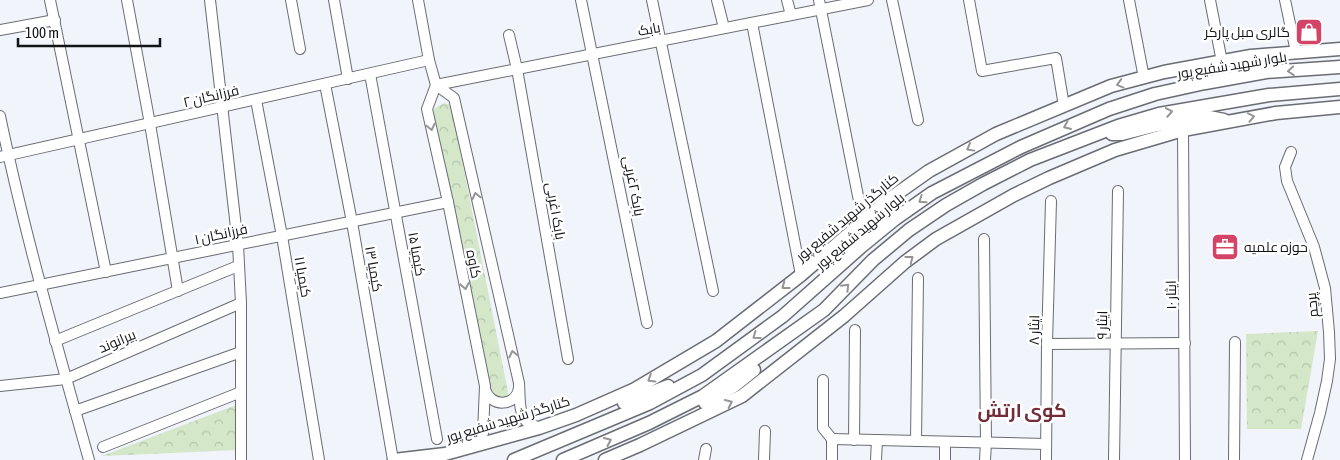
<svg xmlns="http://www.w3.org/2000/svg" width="1340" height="460" font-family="'Asap Condensed',Cairo,sans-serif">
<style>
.forest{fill:url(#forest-crowns)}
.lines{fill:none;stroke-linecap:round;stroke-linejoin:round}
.minor-casing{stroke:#696c72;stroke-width:12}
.major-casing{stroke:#696c72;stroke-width:15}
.minor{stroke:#fff;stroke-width:10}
.major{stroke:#fff;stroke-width:12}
.oneway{stroke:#959597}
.labels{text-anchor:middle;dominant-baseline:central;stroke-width:5;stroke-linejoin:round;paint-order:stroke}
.street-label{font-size:14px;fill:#131417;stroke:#fff}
.poi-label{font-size:14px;fill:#131417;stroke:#fff;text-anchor:end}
.district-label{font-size:19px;font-weight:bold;fill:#732c3a;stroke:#fff}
</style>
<defs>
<pattern id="forest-crowns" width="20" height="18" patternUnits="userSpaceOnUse" patternTransform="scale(1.25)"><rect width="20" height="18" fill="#d4e7c9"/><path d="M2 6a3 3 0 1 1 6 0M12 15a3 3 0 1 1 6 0" fill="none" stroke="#b5c5ac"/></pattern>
</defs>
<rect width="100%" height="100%" fill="#f1f4fb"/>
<g class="forest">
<path d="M444 103 450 105 452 110 508 392 507 398 504 401 490 394 433 117 434 109Z"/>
<path d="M1318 331 1301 429H1247L1246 334Z"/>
<path d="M236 405 239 450 102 456Z"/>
</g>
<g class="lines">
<g class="minor-casing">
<g id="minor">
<path d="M50 0 106 272"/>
<path d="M127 0 150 124 178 291"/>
<path d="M210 0 238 245 241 303"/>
<path d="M291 0 300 49"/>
<path d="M334 0 348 79"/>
<path d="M418 0 429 60 436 85 868 0"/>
<path d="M581 0 647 323"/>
<path d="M652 0 713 291"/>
<path d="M717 0 724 28"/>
<path d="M787 0 791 15"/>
<path d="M819 0 863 221"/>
<path d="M892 0 918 120"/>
<path d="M969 0 982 71 1056 58 1064 106"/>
<path d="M1129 0 1144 78"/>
<path d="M1210 0 1222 62"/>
<path d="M1285 0 1296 52"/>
<path d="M752 23 801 275"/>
<path d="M0 30 55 20"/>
<path d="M509 35 517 69 568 359"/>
<path d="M370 74 437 439"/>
<path d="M325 84 352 222 393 460"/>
<path d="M256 100 282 236 319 460"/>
<path d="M0 116C24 232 57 346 89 460"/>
<path d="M1183 130 1185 460"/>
<path d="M1291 152 1285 167 1287 181 1314 247 1325 288 1329 332 1330 359 1327 381 1320 413 1307 460"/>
<path d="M0 157 429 60"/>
<path d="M984 239 986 443 985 460"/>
<path d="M0 293 448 202"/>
<path d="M55 341 238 266"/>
<path d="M1047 344 1185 343"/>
<path d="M823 380V428L832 439"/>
<path d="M0 386 66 379 241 303V460"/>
<path d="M485 389C490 408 517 407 519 387"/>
<path d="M75 411 241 352"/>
<path d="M832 439 1046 444"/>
<path d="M832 439V460"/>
<path d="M854 440 855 330"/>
<path d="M916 441 918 278"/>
<path d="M945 442V460"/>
<path d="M472 446 478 441 483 433 485 386 448 202 427 109 436 85 454 98 519 383C520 395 518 415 528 423 531 425 536 426 539 428"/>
<path d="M103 447 241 392"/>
<path d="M704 460 706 449"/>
<path d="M764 460 765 431"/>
<path d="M876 460 877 440"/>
<path d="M1046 460 1047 344 1051 201"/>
<path d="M1114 460 1118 191"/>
<path d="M1234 460 1235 342"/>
</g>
</g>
<g class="major-casing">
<g id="major">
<path d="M1112 134H1122L1157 125 1204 116 1224 120"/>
<path d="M624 403 668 386"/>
<path d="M705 403 734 386 754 370"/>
<path d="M394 460 445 454 539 428 576 415 635 389 716 341 801 275 888 200 929 171 996 134 1111 86 1164 72 1251 56 1340 49"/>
<path d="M514 460 650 403 702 375 783 316 862 246 895 219 932 193 1021 147 1109 109 1155 94 1205 83 1266 72 1340 67"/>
<path d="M563 460 649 423 703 396 824 310 873 260 909 230 946 205 983 184 1030 160 1118 126 1159 114 1269 95 1340 89"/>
<path d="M605 460 640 445 742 396 844 316 905 262 936 239 1014 195 1049 178 1115 150 1183 130 1276 113 1340 107"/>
</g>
</g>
<use href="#minor" class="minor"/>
<use href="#major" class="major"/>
</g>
<defs><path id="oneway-chevron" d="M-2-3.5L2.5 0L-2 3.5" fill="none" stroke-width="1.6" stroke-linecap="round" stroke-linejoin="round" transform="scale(1.25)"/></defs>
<g class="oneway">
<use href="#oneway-chevron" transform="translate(1291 71) rotate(176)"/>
<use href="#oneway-chevron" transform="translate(1120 84) rotate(165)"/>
<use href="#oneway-chevron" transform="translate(1169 112) rotate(-10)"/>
<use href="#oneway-chevron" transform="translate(1251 117) rotate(-11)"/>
<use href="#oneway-chevron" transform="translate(1067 126) rotate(157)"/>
<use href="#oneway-chevron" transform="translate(431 127) rotate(77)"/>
<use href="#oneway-chevron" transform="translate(970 148) rotate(151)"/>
<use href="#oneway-chevron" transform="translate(476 196) rotate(-103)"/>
<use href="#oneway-chevron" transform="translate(922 200) rotate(146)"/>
<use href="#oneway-chevron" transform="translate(910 259) rotate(-38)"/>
<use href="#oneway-chevron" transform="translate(465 286) rotate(79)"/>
<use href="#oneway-chevron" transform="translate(785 286) rotate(143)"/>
<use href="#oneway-chevron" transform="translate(846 287) rotate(-46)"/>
<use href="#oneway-chevron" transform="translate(756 336) rotate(144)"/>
<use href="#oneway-chevron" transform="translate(513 354) rotate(-103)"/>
<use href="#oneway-chevron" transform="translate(651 379) rotate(148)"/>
<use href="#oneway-chevron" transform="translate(729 403) rotate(-25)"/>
<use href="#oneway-chevron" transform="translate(608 441) rotate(-24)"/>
</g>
<defs>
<g id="shop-square" transform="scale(1.4375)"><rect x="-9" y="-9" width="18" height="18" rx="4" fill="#d44466" stroke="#fff"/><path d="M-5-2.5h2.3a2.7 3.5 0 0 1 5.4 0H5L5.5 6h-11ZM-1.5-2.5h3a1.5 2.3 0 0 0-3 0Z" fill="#fff"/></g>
<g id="office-square" transform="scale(1.4375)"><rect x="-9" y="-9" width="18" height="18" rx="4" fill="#d44466" stroke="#fff"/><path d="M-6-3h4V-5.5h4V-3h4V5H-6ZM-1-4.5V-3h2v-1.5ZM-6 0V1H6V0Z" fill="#fff"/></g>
</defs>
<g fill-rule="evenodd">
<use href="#shop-square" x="1309" y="32"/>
<use href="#office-square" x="1225" y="247"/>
</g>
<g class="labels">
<g class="street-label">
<text transform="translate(649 29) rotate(-11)">بابک</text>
<text transform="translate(1232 65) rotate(-9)">بلوار شهید شفیع پور</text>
<text transform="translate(211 96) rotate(-13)">فرزانگان ۲</text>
<text transform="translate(634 186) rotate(79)">بابک ۲غربی</text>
<text transform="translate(556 211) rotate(80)">بابک ۱غربی</text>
<text transform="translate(847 217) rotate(-40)">کنارگذر شهید شفیع پور</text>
<text transform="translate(860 231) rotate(-40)">بلوار شهید شفیع پور</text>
<text transform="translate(221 234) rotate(-12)">فرزانگان ۱</text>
<text transform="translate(417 254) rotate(80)">کیمیا ۱۵</text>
<text transform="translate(474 264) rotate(79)">کاوه</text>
<text transform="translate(374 269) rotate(80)">کیمیا ۱۳</text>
<text transform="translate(303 277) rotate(80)">کیمیا ۱۱</text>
<text transform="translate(1171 295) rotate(-91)">ایثار ۱۰</text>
<text transform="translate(1312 305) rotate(-96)">پرچم</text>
<text transform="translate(1102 325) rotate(-89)">ایثار ۹</text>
<text transform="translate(1034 330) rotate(-89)">ایثار ۸</text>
<text transform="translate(117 341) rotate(-23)">بیرانوند</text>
<text transform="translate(508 419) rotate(-17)">کنارگذر شهید شفیع پور</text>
</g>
<g class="poi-label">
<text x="1290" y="32">گالری مبل پارکر</text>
<text x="1244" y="247" text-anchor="start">حوزه علمیه</text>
</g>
<g class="district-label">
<text x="1022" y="410">کوی ارتش</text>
</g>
</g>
<path d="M18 38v8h142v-8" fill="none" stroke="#131417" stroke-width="2.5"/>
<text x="25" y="38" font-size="15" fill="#131417" stroke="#ffffff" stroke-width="4" paint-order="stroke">100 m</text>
</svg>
